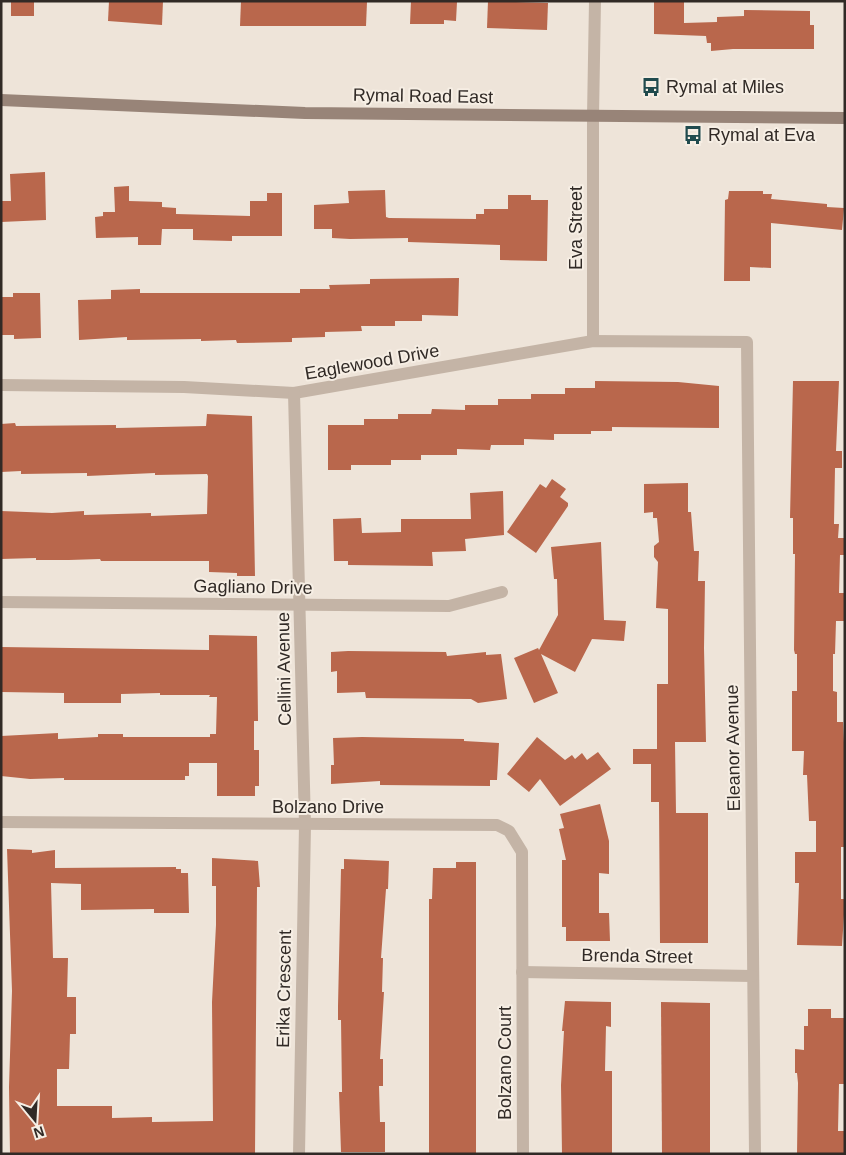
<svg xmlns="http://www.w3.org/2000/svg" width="846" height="1155" font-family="Arial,sans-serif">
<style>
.building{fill:#b9674c}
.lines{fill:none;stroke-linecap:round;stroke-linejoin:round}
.minor{stroke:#c4b4a6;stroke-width:12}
.tertiary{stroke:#c4b4a6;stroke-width:12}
.secondary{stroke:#988478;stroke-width:12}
.labels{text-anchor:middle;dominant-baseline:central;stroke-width:4;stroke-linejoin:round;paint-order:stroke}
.poi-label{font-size:18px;fill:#312a26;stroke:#f6eee4;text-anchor:start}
.street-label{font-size:18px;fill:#312a26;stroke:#f6eee4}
</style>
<rect width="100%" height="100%" fill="#eee4d9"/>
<g class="building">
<rect x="11" y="1" width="23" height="15"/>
<path d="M109 1H163L162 25 108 21Z"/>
<path d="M241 1 367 2 366 26H240Z"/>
<path d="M411 1 457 2 456 21 444 20V24H410Z"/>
<path d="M488 1 548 3 547 30 487 28Z"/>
<path d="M654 1H684V23L717 22V17L744 16V10L810 11V25H814V49H733L711 51V43H707L706 36 654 34Z"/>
<path d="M45 172 46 220 1 222V201H11L10 174Z"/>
<path d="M129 186V201L162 202V207L176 208V214L250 216V201H267V193H282V236H232V241L193 240V229H162L161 245H138V237L96 238 95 217 103 216V212H115L114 187Z"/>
<path d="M385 190 386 217 389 218 476 219V214H484V209H508V195H531V200H548L547 261 500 260V245L408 242V238L350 239 332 238V229H314V205L349 203 348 191Z"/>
<path d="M729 191H763V194H772L771 199 827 204V207L844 208 842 230 771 223V268L750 267V281H724L725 200 728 199Z"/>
<path d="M459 278 458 316 422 315V321H395V326H361L362 331 325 332V337L292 338V342L237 343 236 340 201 341V339L127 340V337L79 340 78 300 111 299V290L140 289V293H300V289H330L329 285 370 284V279Z"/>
<path d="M13 293H40L41 338 14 339V335H1V297H13Z"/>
<path d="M595 381 678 382 719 386V428L612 427V431H591V434H554V440L524 439V445H491L490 450 457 449V455H421V460H391V465H351V470H328V425H364V419H398V414H431L432 409 465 410V405H498V399H531V394H565V388H595Z"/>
<path d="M793 381H839L836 451H842V468H835L834 524H839L838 538H845V555H840L839 593H845V621H836L835 654H833V691L837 692V722H843L845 763V847H841V899H845L842 946 797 945 799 883H795V852H816V821H809L807 775H803L804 751H792V691H797V654H795L794 650 795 554H793V518H790Z"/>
<path d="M207 414 252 416 255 576H237V573L209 572V561H101L100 559 69 560H36V558L1 559V511L52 513 84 511V515L151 513V516L207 514 208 476 207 474 155 475V473L87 476V473L21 474V471L1 472V424L15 423 16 426 116 425V428L206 426Z"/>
<path d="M552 479 566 489 560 497 568 503V506L536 553 507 532 540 484 546 488Z"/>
<path d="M688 483V512H691L694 551H699L698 581H705L704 648 706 742H675L676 813H708V943H660L659 802H651V764H633V749H657V684H668V609L656 608 658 562 654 557V546L659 542 657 518H653V512L644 513V484Z"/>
<path d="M503 491 504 535 465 539 466 551 432 552 433 566 348 565V561H334L333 519 361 518 362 533 401 532V519H471L470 493Z"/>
<path d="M601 542 604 620 626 621 624 641 592 639 575 672 541 654 558 693 534 703 514 658 538 648 539 650 558 615 557 579H554L551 547Z"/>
<path d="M209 635 257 636 258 721H254V750H259V786H255V796H217V763H189V776H185V780H64V778L30 779 1 776V736L58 733V739L98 737V734H123V737H210V734H216L217 697H209L210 695H160V693L121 694V703H64V693L1 692V647L209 650Z"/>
<path d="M348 651 446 652 447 656 486 652V655L501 654 507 699 478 703 471 699 366 698 365 692 337 693V671L331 672V652Z"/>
<path d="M362 737 464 739V741L499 743 497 780H490V786L380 785V781L331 784V765H334L333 738Z"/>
<path d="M537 737 565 760 572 755 575 759 582 753 587 760 598 752 611 769 560 806 540 779 529 792 507 774Z"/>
<path d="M600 804 609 841V874L599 873V913H609L610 941H566V927H562V860H566L559 829 564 828 560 814Z"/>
<path d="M7 849 32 850V853L55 850V868L176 867V869H181V873H188L189 913H154V909L81 910V884L51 883 53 958H68L67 997H76V1034H70L69 1069H57V1106H112V1118L152 1117V1122L213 1121 212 1002 216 925V886H212V858L258 861 260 887H257L255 1154H10L9 1087 12 991Z"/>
<path d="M344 859 389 861 388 889H386L381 958H383L382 992H384L380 1059H383V1086H379L380 1122H385V1152H341L339 1092H342L341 1020H338V1006L341 869H344Z"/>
<path d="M456 862H476V1154H429V899H432L433 868H456Z"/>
<path d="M565 1001 611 1002V1027L606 1026 605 1071H612V1154H562L561 1085 564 1031H562Z"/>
<path d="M661 1002 710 1003V1154H662Z"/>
<path d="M808 1009H831V1018H845V1084H839L838 1131H845V1154H797L798 1083 797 1073H795V1049L804 1050V1026H808Z"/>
</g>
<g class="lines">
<g class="minor">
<path d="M593 341V116"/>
<path d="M1 385 184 387 294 393 593 341 747 342 755 1154"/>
<path d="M294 393 305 825 299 1154"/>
<path d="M1 602 449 606 502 592"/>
<path d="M1 822 497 825 509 831 522 852 523 1154"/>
<path d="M522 972 752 976"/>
</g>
<path class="tertiary" d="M593 116 595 1"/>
<path class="secondary" d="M1 100 305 113 845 118"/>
</g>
<defs>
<g id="bus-bare" transform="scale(1.5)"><path d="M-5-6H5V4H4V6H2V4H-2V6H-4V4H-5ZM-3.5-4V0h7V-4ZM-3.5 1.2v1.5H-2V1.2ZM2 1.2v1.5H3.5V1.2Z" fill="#204b4e" stroke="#f6eee4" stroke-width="2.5" paint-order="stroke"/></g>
</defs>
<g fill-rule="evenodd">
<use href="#bus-bare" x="651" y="87"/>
<use href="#bus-bare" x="693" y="135"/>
</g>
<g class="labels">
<g class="poi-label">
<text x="666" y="87">Rymal at Miles</text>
<text x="708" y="135">Rymal at Eva</text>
</g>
<g class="street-label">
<text transform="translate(423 96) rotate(1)">Rymal Road East</text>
<text transform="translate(576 228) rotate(-90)">Eva Street</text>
<text transform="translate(372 362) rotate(-10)">Eaglewood Drive</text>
<text transform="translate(253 587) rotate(1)">Gagliano Drive</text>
<text transform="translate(284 669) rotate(-91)">Cellini Avenue</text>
<text transform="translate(733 748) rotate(-91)">Eleanor Avenue</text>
<text x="328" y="807">Bolzano Drive</text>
<text transform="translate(637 956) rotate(1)">Brenda Street</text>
<text transform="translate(284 989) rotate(-89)">Erika Crescent</text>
<text transform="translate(505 1063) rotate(-90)">Bolzano Court</text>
</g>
</g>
<rect width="846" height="1155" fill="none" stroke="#312a26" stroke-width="5"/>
<g transform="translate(35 1120) rotate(162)" stroke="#f6eee4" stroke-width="4" paint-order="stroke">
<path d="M0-4L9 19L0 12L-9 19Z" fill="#312a26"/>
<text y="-8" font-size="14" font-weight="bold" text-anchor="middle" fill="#312a26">N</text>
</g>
</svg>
